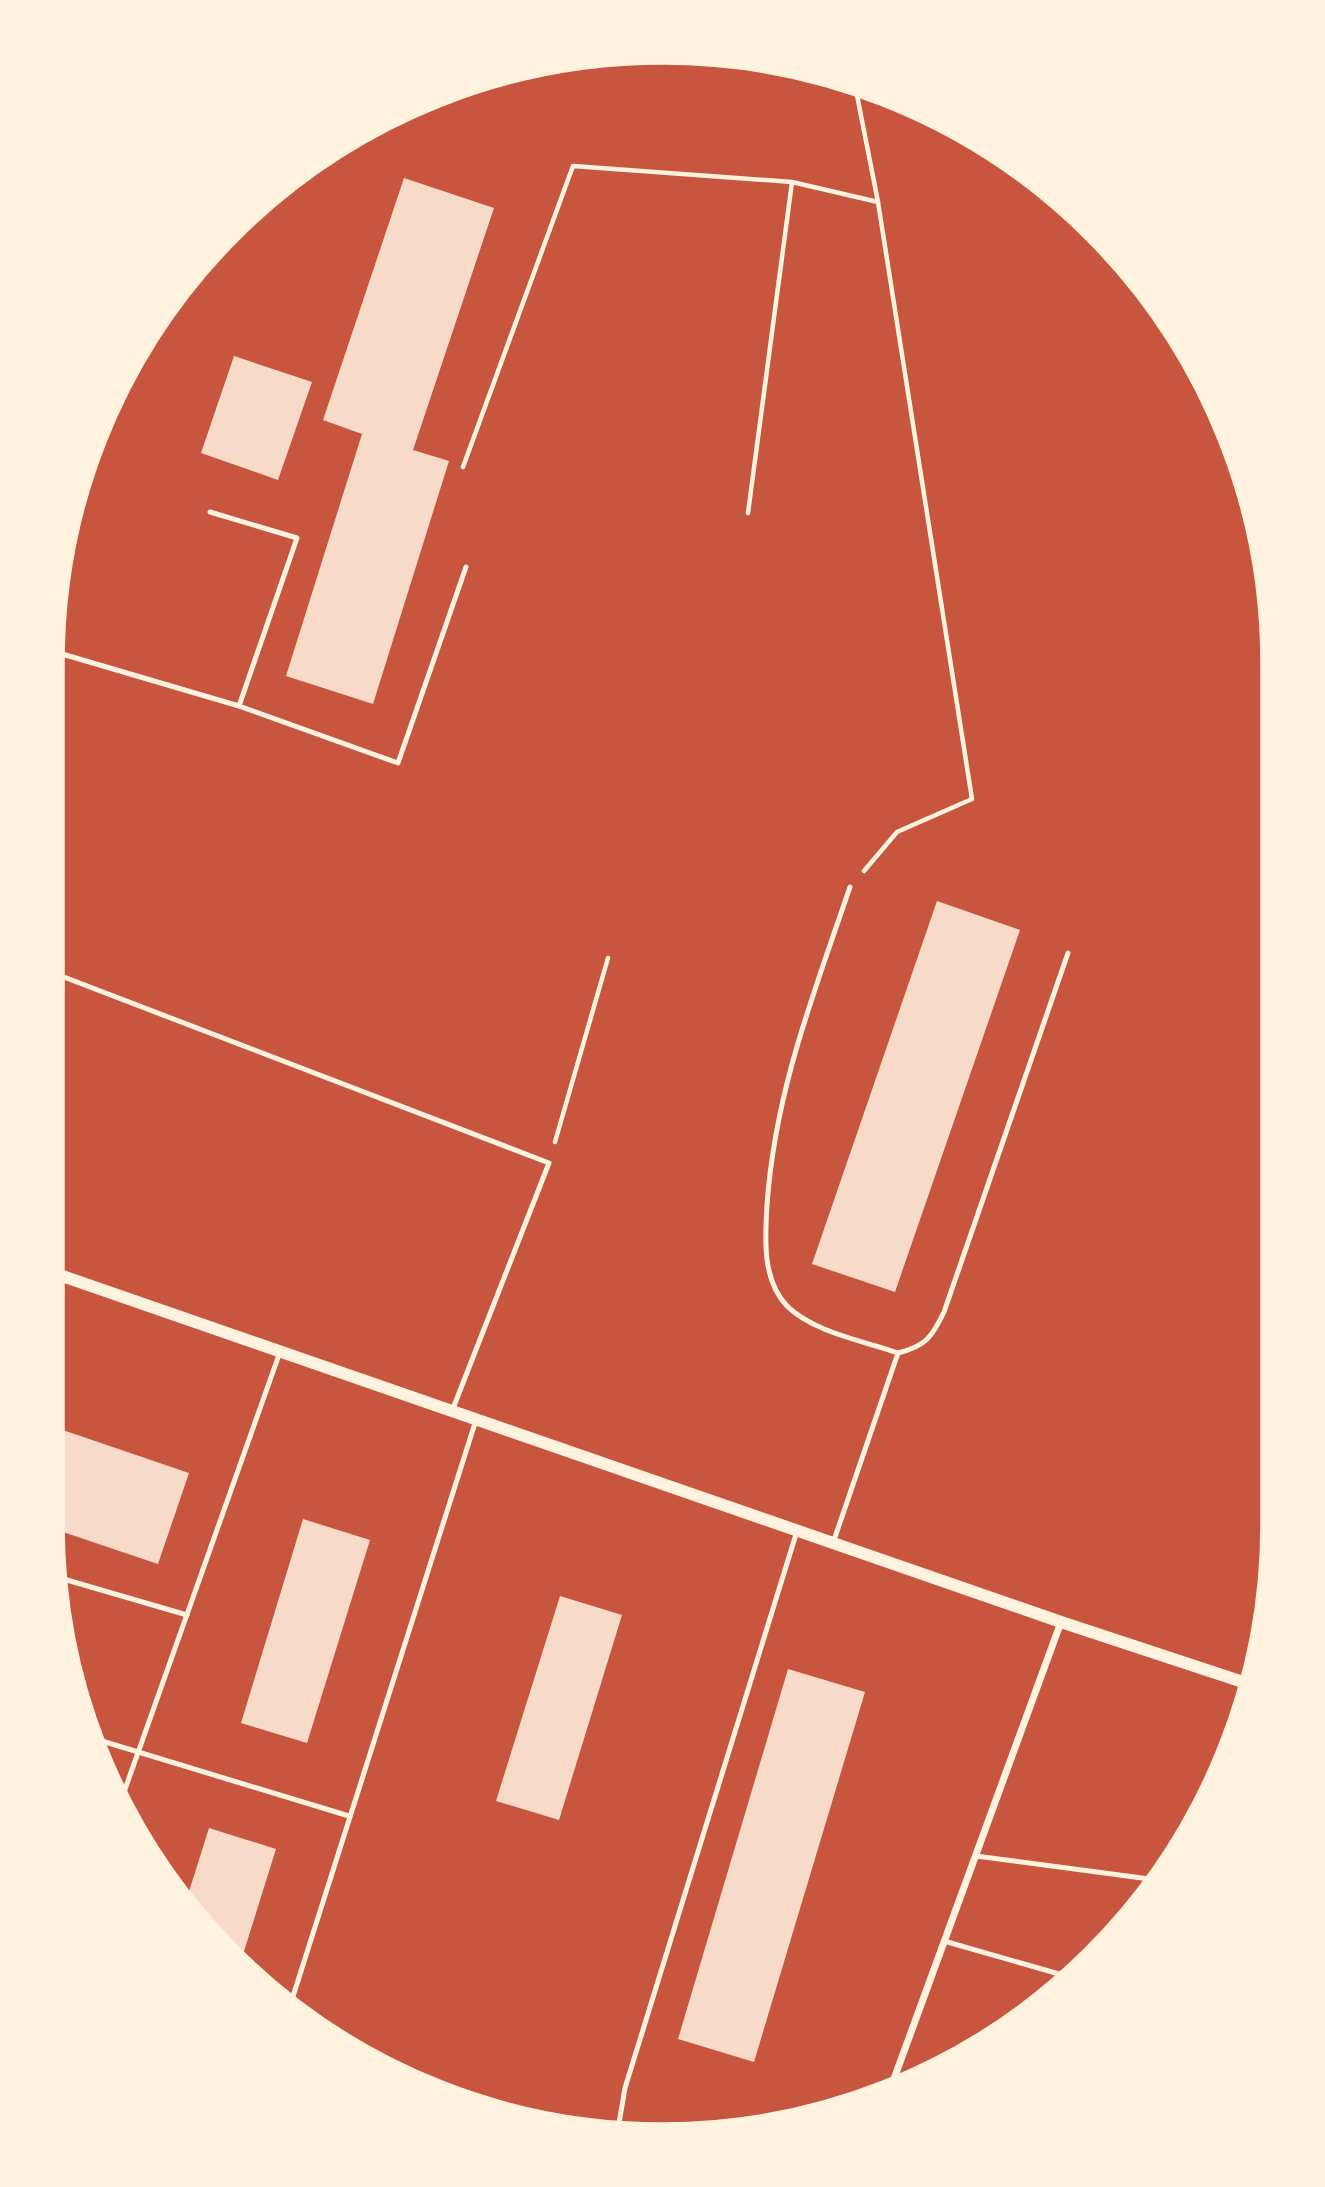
<svg xmlns="http://www.w3.org/2000/svg" width="1325" height="2187" font-family="Roboto,sans-serif">
<style>
.building{fill:#f7dbc8}
.lines{fill:none;stroke-linecap:round;stroke-linejoin:round}
.path{stroke:#fff3e0;stroke-width:4.5}
.service{stroke:#fff3e0;stroke-width:5}
.minor{stroke:#fff3e0;stroke-width:7}
.tertiary{stroke:#fff3e0;stroke-width:12}
.rim{fill:none;stroke:#fff3e0;stroke-width:3.5}
</style>
<rect width="100%" height="100%" fill="#c8553d"/>
<g class="building">
<path d="M404 178 494 208 413 450 449 461 373 704 286 676 362 434 323 420Z"/>
<path d="M234 356 312 382 278 480 201 453Z"/>
<path d="M937 901 1020 930 895 1292 812 1264Z"/>
<path d="M51 1426 189 1473 158 1564 51 1528Z"/>
<path d="M303 1519 370 1540 307 1743 241 1723Z"/>
<path d="M560 1596 622 1615 559 1820 496 1801Z"/>
<path d="M788 1669 865 1692 754 2062 678 2039Z"/>
<path d="M209 1828 276 1849 241 1961 185 1904Z"/>
</g>
<g class="lines">
<g class="path">
<path d="M855 85 878 202 972 799 897 832 864 871"/>
<path d="M463 467 573 166 792 182"/>
<path d="M748 513 792 182 878 202"/>
<path d="M555 1142 608 958"/>
</g>
<g class="service">
<path d="M52 651 239 706 297 538 210 512"/>
<path d="M239 706 398 763 466 567"/>
<path d="M850 887C814 993 775 1091 767 1205 765 1238 762 1280 787 1306 813 1332 864 1341 898 1353"/>
<path d="M56 974 549 1163 452 1411"/>
<path d="M833 1543 898 1353C926 1346 932 1337 944 1312L1068 953"/>
<path d="M60 1578 187 1615"/>
<path d="M92 1738 349 1816"/>
<path d="M123 1795 280 1352"/>
<path d="M976 1856 1157 1880"/>
<path d="M944 1941 1066 1976"/>
<path d="M289 2009 476 1420"/>
<path d="M464 2103 470 2105"/>
<path d="M618 2129 625 2088 797 1531"/>
</g>
<path class="minor" d="M891 2087 1061 1622"/>
<path class="tertiary" d="M51 1272 1061 1622 1249 1684"/>
</g>
<path d="M0 0H1325V2187H0ZM662 63H663A599 599 0 0 1 1262 662V1525A599 599 0 0 1 663 2124H662A599 599 0 0 1 63 1525V662A599 599 0 0 1 662 63Z" fill="#fff3e0" fill-rule="evenodd"/>
<path class="rim" d="M662 63H663A599 599 0 0 1 1262 662V1525A599 599 0 0 1 663 2124H662A599 599 0 0 1 63 1525V662A599 599 0 0 1 662 63Z"/>
</svg>
